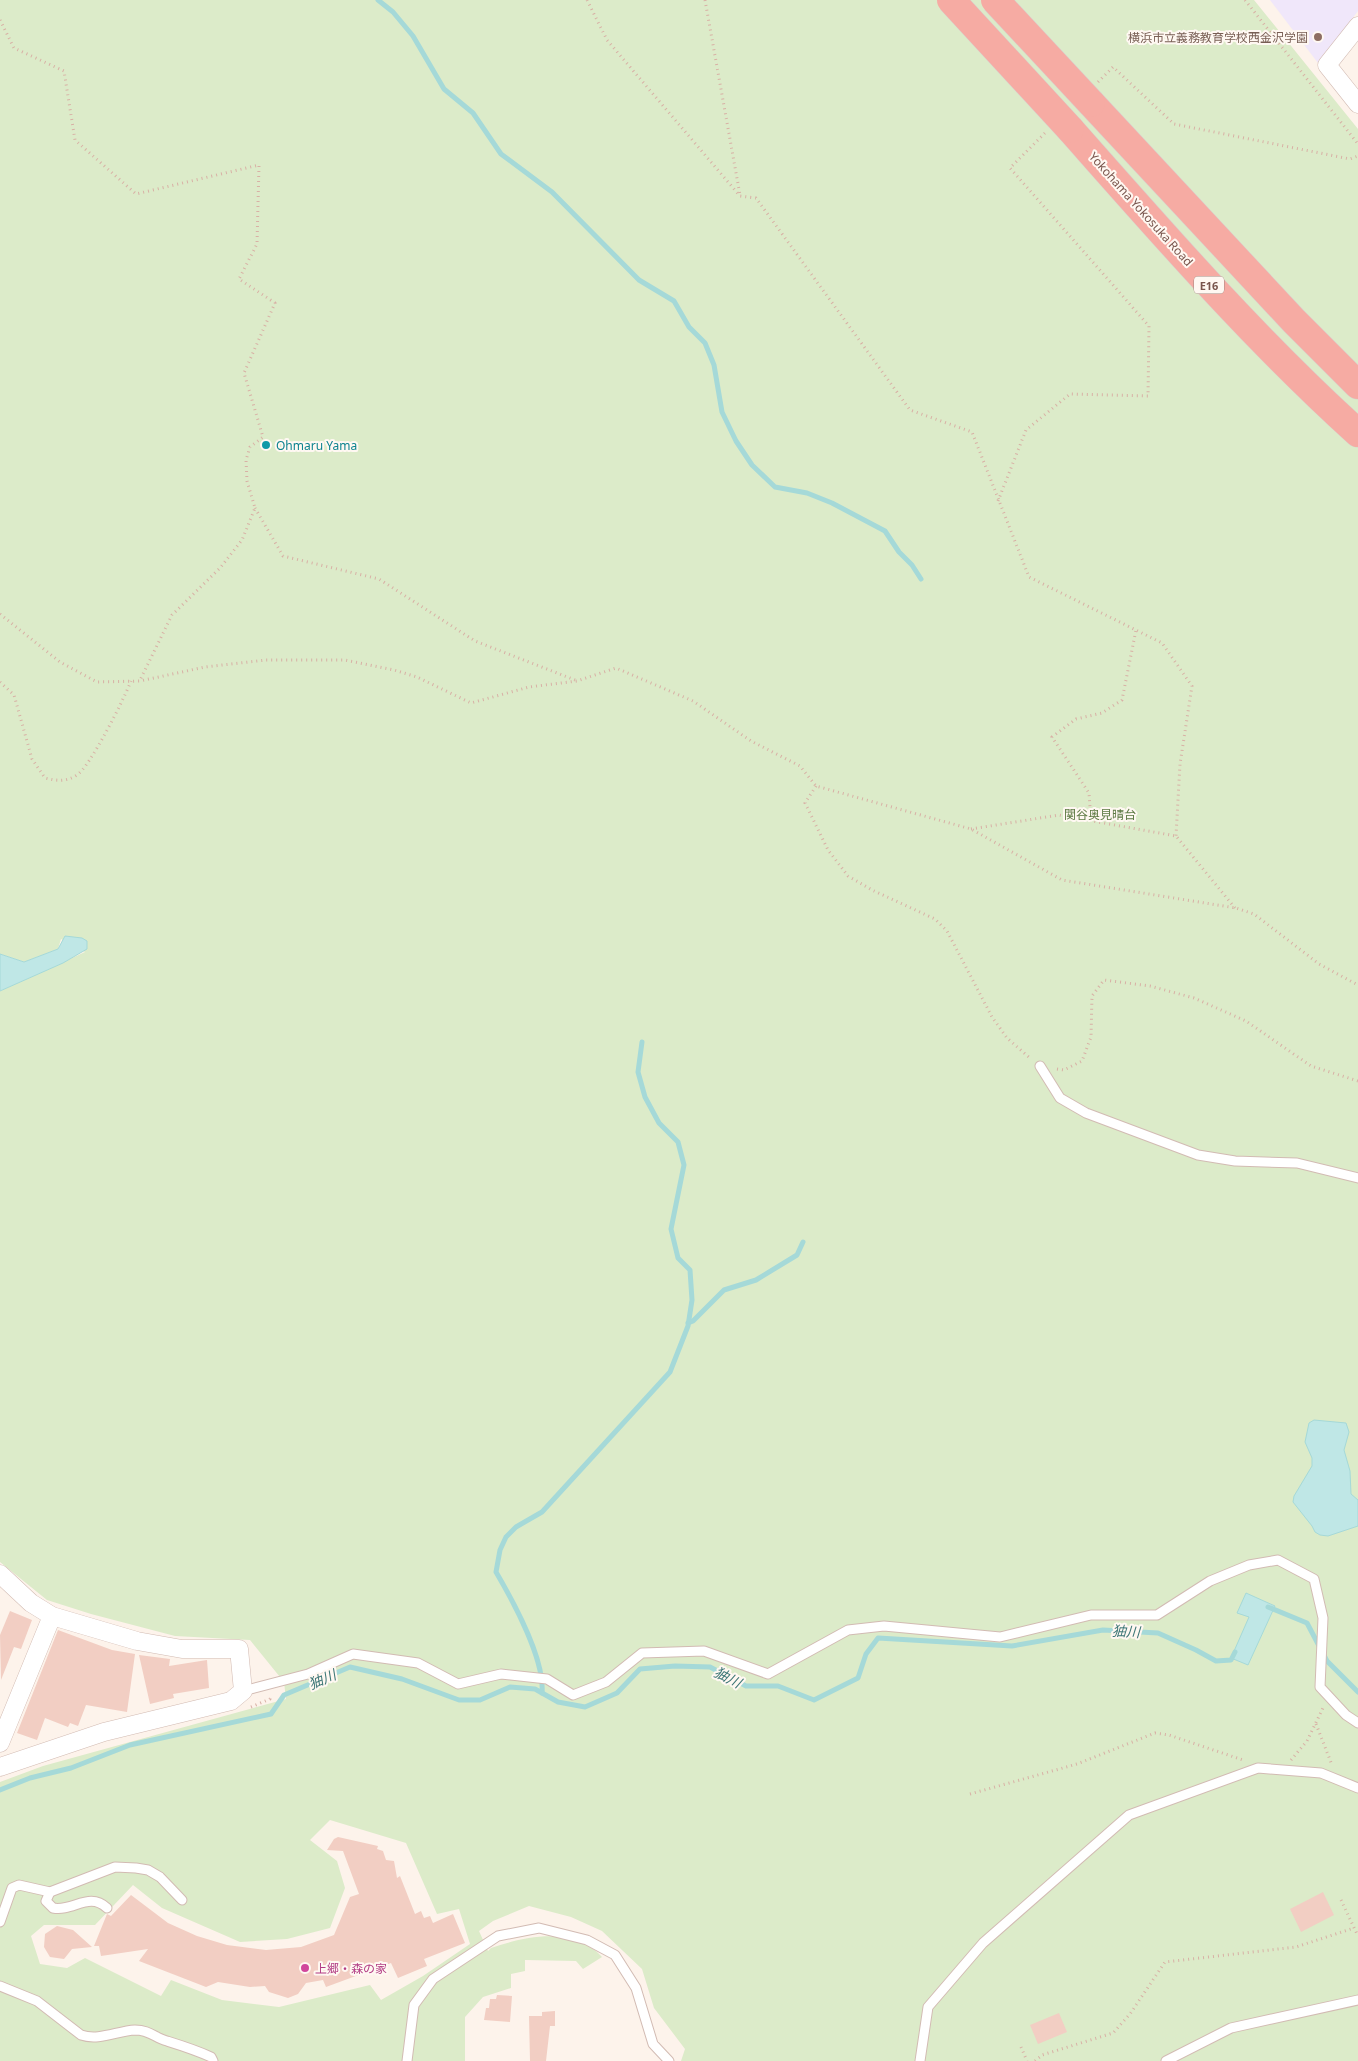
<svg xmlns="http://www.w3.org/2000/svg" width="1358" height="2061" font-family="'Noto Sans','Noto Sans JP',sans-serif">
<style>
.education{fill:#f0e7fa}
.green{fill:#dcebc9;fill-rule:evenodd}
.water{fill:#bfe7e6;stroke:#a5d9d8}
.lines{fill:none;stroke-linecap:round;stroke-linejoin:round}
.stream{stroke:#a5d9d8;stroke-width:5}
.building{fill:#f2cec3}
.lane-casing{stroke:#d2bbb3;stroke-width:11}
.street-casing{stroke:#d2bbb3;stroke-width:19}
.highway-casing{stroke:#d9cfcd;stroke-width:29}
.path{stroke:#d8b0a5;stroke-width:3;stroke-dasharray:1 4;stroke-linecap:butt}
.lane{stroke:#fff;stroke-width:9}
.street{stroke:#fff;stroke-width:18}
.highway{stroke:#f6aba3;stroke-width:28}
.highway-bridge-casing{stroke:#d9cfcd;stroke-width:29;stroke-linecap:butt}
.highway-bridge{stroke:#f6aba3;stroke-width:28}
.education-dot{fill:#8d6e63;stroke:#fff8f2;stroke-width:2}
.culture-dot{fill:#0f9aa8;stroke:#fff8f2;stroke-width:2}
.hotel-dot{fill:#d1479c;stroke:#fff8f2;stroke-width:2}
.labels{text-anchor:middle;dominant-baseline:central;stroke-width:4;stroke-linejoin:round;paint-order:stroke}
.shield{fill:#fff8f2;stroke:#a1867e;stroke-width:1}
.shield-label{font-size:11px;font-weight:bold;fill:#79554d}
.education-label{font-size:12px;fill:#785e54;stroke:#fff8f2;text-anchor:end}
.street-label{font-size:12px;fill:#79554d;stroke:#fff8f2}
.culture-label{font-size:12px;fill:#0d838f;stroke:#fff8f2;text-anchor:start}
.park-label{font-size:12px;fill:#5b7841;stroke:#fff8f2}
.hotel-label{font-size:12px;fill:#b23c85;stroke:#fff8f2;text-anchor:start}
.water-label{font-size:14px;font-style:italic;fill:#3d7676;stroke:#fff8f2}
</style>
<rect width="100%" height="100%" fill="#fdf3eb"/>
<path class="education" d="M1270 0H1358V11L1318 63Z"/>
<path class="green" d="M0 0H1254L1358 129V2061H681L685 2049 654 2008 642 1969 602 1931 571 1917 529 1906 493 1921 479 1931 488 1951 491 1948C526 1936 574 1926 602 1957L583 1969 576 1961 525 1960V1971L511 1974V1988L483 1997 465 2017V2061H0V1782L43 1766 286 1699 284 1682 250 1640 175 1636 91 1614 47 1600 0 1562V991L85 952 61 939 58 949 24 962 0 954ZM330 1820 406 1843 437 1914 459 1909 470 1944 423 1976 381 2000 370 1985 279 2007 222 2000 171 1980 161 1996 85 1958 67 1968 40 1964 31 1936 44 1925H95L133 1885 162 1908 240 1942 287 1939 330 1928 345 1888 337 1861 310 1840Z"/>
<g class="water">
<path d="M65 936 82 938 87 941V949L63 963 0 991V954L24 962 58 949Z"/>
<path d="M1314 1420 1346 1423 1349 1432 1344 1450 1350 1471 1351 1494 1358 1500V1526L1328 1536 1320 1535 1315 1532 1312 1526 1293 1502 1294 1496 1312 1466V1458L1305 1442 1309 1423Z"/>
<path d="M1246 1593 1275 1606 1248 1665 1231 1658 1249 1617 1237 1613Z"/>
</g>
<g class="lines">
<g class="stream">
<path d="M378 0 393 12 413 36 444 89 473 113 501 154 552 192 639 280 674 301 689 327 705 343 714 365 722 412 736 441 752 465 775 487 807 493 832 503 885 531 899 552 912 565 921 579"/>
<path d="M688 1323 693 1321 724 1290 756 1280 797 1255 803 1242"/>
<path d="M1268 1607 1307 1623 1327 1661 1358 1692"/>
<path d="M542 1693C545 1660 513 1601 496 1572L500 1550 506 1537 516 1527 542 1512 670 1372 688 1326 692 1300 690 1270 678 1258 671 1229 684 1165 678 1142 659 1123 645 1097 638 1072 642 1042"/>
<path d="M0 1790 30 1778 71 1768 130 1745 271 1714 284 1695 350 1667 402 1679 459 1700H480L510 1687 535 1689 558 1702 585 1707 617 1693 640 1669 675 1666 710 1667 746 1686H778L814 1700 858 1678 866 1654 878 1638 1012 1646 1103 1630 1158 1633 1196 1650 1216 1661 1231 1660 1235 1652"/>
</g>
</g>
<g class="building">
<path d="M10 1611 32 1620 21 1649 14 1647 1 1680 0 1635Z"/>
<path d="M58 1630 112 1650 135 1654 127 1712 86 1705 78 1726 70 1723 68 1727 45 1718 37 1740 17 1733Z"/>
<path d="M139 1655 170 1659 169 1666 207 1660 209 1688 173 1694 174 1698 150 1704Z"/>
<path d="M338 1837 378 1846 377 1849 383 1851 386 1860 394 1861 397 1878 400 1876 415 1914 421 1911 424 1918 430 1916 433 1923 453 1914 465 1943 424 1959 427 1966 398 1978 391 1963 326 1987 323 1980 306 1983 298 1994 288 1998 269 1992 265 1986 250 1987 218 1982 206 1987 139 1961 148 1949 101 1956 99 1946H94L107 1914 111 1916 131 1895 168 1923 197 1936 227 1945 266 1950 301 1947 334 1935 350 1897 359 1894 343 1851 327 1850 334 1839Z"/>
<path d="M1323 1892 1334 1915 1301 1932 1290 1909Z"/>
<path d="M57 1926 73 1930 92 1947 72 1949 64 1959 50 1957 44 1947 45 1934Z"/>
<path d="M497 1995 512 1996 510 2022 484 2020 486 2008H489L490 1999H496Z"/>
<path d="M555 2011V2026H550L546 2061H530L529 2016H542V2012Z"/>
<path d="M1059 2013 1067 2032 1038 2044 1030 2025Z"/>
</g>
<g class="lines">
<g class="lane-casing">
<g id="lane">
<path d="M1040 1066 1060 1098 1086 1113 1198 1155 1235 1161 1297 1163 1358 1178"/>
<path d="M243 1691 308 1674 353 1654 418 1663 458 1684 501 1674 547 1679 573 1695 606 1682 642 1653 704 1651 768 1674 848 1630 884 1626 1000 1637 1091 1615H1157L1210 1581 1249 1565 1278 1560 1314 1579 1323 1618 1320 1687 1346 1715 1358 1723"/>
<path d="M50 1892 46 1901 53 1908C73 1912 89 1891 107 1908"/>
<path d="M0 1922 12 1888 19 1885 50 1892 115 1867 136 1868 148 1870 160 1877 182 1900"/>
<path d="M0 1986 37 2001 81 2035C99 2041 117 2031 135 2030 150 2030 155 2038 167 2041 183 2046 196 2050 211 2057L213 2061"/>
<path d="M407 2061 414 2005 433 1979 498 1936 539 1928 587 1940 615 1955 636 1988 653 2044 669 2061"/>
<path d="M920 2061 928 2007 983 1943 1129 1815 1258 1768 1321 1773 1358 1788"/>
<path d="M1166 2061 1231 2028 1358 2000"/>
</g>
</g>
<g class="street-casing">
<g id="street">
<path d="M1358 26 1327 65 1358 104"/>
<path d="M0 1574 31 1603 52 1616 137 1641 182 1649H239L243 1691 231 1701 104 1732 0 1767"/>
<path d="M0 1743 52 1616"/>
</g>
</g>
<g class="highway-casing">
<g id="highway">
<path d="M1091 103 1294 321 1358 385"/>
<path d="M1070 129C1162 233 1254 339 1358 433"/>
</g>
</g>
<g class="path">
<path d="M587 0 607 40 740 196 756 198 910 410 972 432 1029 577 1162 643 1192 686 1180 764 1176 836"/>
<path d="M705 0 740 195"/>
<path d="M1245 0 1358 144"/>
<path d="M0 20 14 48 64 71 75 140 136 194 259 165 257 244 239 279 275 303 244 373 263 437 250 447 246 460 247 481 255 508 242 540 220 568 172 615 140 680"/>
<path d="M1098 82 1113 67 1174 124 1350 159 1358 156"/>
<path d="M998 501 1026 430 1070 394 1148 396 1149 326 1010 168 1045 133"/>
<path d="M255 508 283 556 379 579 475 641 575 680"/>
<path d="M0 614 60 662 97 682 140 681 205 667 266 660H345L394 670 417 677 471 703 529 687 577 681 616 668 693 701 751 741 800 766 816 786 971 829 1062 880 1236 908 1254 914 1319 964 1358 985"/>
<path d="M0 682 14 695 32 759 45 778C57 781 66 782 77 775 90 767 125 697 131 681"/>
<path d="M816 786 805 803 828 850 848 876 872 890 935 919 947 931 992 1017 1007 1038 1031 1059"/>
<path d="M1091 821 1089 793 1052 737 1076 719 1102 713 1122 700 1136 630"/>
<path d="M971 829 1059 815 1176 836 1235 908"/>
<path d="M1057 1069 1064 1070 1082 1061 1091 1037 1092 996 1104 980 1150 986 1194 998 1246 1021 1311 1066 1358 1081"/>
<path d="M251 1707 270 1699V1696"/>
<path d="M1316 1724 1332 1765"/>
<path d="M1291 1760 1307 1741 1323 1708"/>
<path d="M970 1794 1077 1764 1155 1733 1169 1735 1243 1760"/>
<path d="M1341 1900 1358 1936"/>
<path d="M1021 2047 1027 2061"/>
<path d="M1035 2061 1042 2055 1113 2033 1130 2014 1165 1962 1296 1947 1354 1928"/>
</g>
<use href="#lane" class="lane"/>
<use href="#street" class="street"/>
<use href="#highway" class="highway"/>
<g class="highway-bridge-casing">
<g id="highway-bridge">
<path d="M951 0 1070 129"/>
<path d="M995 0 1091 103"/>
</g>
</g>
<use href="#highway-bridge" class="highway-bridge"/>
</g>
<circle class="education-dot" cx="1318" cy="37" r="5"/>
<circle class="culture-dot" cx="266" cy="445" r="5"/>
<circle class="hotel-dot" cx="305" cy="1968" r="5"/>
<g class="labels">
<rect class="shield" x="1194" y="276.5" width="30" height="17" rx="4"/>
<g class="shield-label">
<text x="1209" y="285">E16</text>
</g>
<g class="education-label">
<text x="1308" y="37">横浜市立義務教育学校西金沢学園</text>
</g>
<g class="street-label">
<text transform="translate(1141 209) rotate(48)">Yokohama Yokosuka Road</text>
</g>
<g class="culture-label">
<text x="276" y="445">Ohmaru Yama</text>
</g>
<g class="park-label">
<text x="1100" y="814">関谷奥見晴台</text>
</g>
<g class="hotel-label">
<text x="315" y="1968">上郷・森の家</text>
</g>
<g class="water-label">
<text transform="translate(1126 1631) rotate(3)">㹨川</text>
<text transform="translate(728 1677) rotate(27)">㹨川</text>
<text transform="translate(322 1679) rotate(-23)">㹨川</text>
</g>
</g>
</svg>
